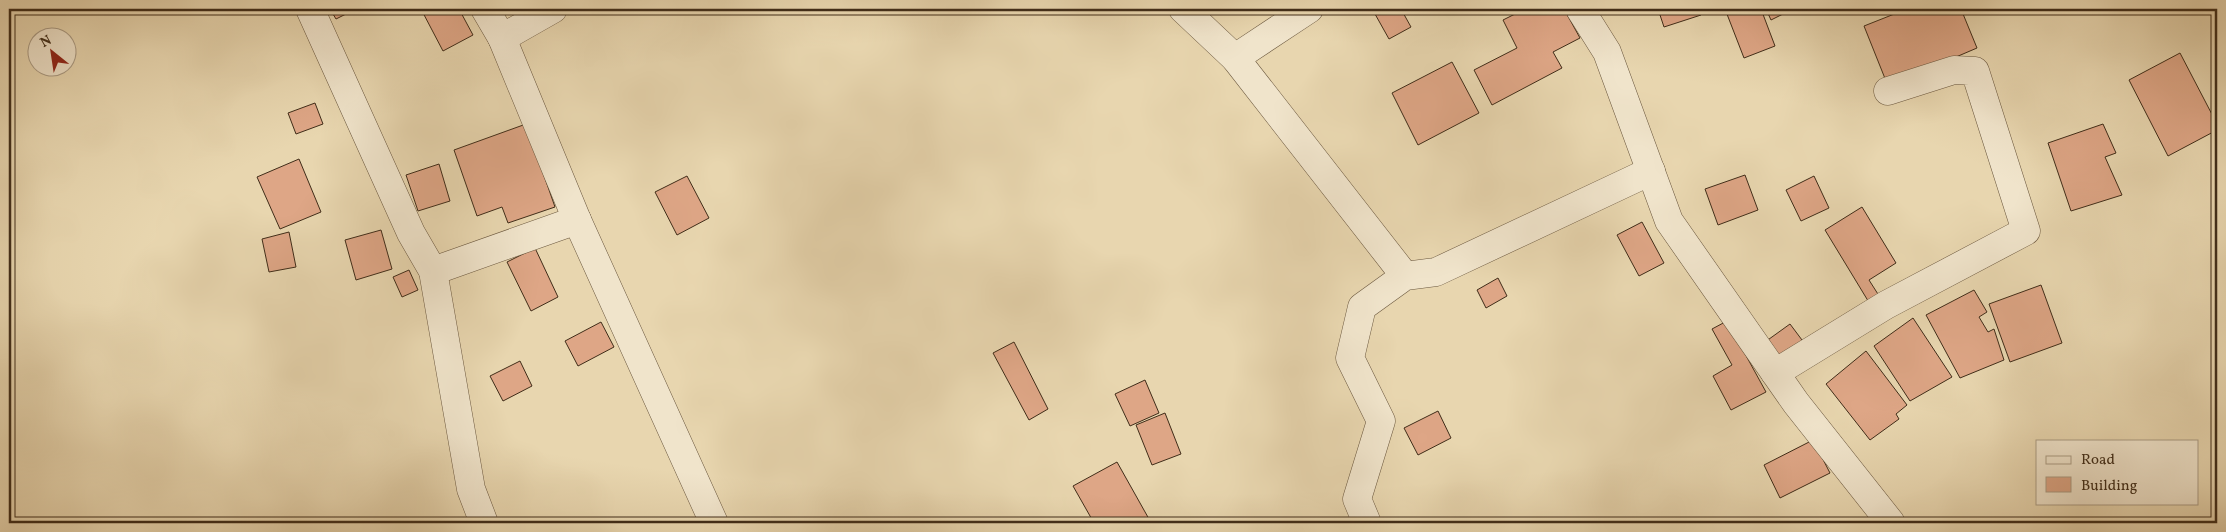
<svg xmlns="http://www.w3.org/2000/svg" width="2226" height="532" font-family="Vollkorn,serif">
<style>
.building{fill:#dea686;stroke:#402d19}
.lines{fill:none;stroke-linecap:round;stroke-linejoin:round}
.street-casing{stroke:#6a573e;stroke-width:29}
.street{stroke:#f0e4cb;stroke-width:28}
</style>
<rect width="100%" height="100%" fill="#e8d6af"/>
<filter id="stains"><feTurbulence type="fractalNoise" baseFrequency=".004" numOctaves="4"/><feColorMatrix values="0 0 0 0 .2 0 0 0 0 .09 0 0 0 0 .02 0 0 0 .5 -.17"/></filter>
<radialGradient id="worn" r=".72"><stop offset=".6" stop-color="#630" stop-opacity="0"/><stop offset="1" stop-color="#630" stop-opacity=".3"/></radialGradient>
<g class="building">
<path d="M330 9H356L336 19Z"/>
<path d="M421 9H459L473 35 443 51Z"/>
<path d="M1384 9H1401L1411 27 1389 39 1375 14Z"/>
<path d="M1525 9H1564L1580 38 1553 52 1562 68 1492 105 1474 70 1517 48 1503 20Z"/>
<path d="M1658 9H1699L1701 15 1664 27Z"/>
<path d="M1725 9H1761L1775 46 1744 58Z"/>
<path d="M1766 9H1785L1787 12 1771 20Z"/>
<path d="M1907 9H1961L1977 48 1888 86 1864 26Z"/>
<path d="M2180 53 2217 124V130L2168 156 2129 80Z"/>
<path d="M1452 62 1479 113 1418 145 1392 93Z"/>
<path d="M315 103 323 124 296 134 288 113Z"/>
<path d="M526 124 555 207 508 223 502 207 477 216 454 150Z"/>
<path d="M2103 124 2116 153 2105 157 2122 195 2071 211 2048 143Z"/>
<path d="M299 159 321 212 280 229 257 177Z"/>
<path d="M439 164 450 201 418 211 406 175Z"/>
<path d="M1745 175 1758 210 1718 225 1705 189Z"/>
<path d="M687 176 709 218 677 235 655 192Z"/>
<path d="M1814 176 1829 208 1801 221 1786 190Z"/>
<path d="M1862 207 1896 263 1869 280 1883 302 1873 309 1825 230Z"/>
<path d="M1642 222 1664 263 1639 276 1617 235Z"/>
<path d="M381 230 392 269 356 280 345 240Z"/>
<path d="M289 232 296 267 269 272 262 239Z"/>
<path d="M535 248 558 297 531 311 507 262Z"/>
<path d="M409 270 418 290 402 297 393 277Z"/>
<path d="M1498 278 1507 296 1486 308 1477 290Z"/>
<path d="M2041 285 2062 343 2010 362 1989 304Z"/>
<path d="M1974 290 1987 312 1979 317 1988 332 1994 329 2004 360 1960 378 1926 315Z"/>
<path d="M1913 318 1952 377 1910 401 1874 346Z"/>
<path d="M1727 321 1766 392 1731 410 1713 376 1732 365 1712 329Z"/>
<path d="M601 322 614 347 578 366 565 341Z"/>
<path d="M1790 324 1805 344 1780 363 1765 342Z"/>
<path d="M1014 342 1048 409 1029 420 993 353Z"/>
<path d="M1866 351 1907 405 1896 414 1899 419 1870 440 1826 384Z"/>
<path d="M520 361 532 386 503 401 490 376Z"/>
<path d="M1145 380 1159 413 1130 426 1115 394Z"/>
<path d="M1438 411 1451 438 1418 455 1404 428Z"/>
<path d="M1165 413 1181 454 1152 465 1136 425Z"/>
<path d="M1813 440 1830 473 1780 498 1764 465Z"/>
<path d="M1117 462 1149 519 1142 523H1094L1073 486Z"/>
</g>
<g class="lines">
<g class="street-casing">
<g id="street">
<path d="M310 9 411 233 433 271 471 489 484 523"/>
<path d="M485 9 502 38 577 220 714 523"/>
<path d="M1183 9 1235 58 1405 276"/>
<path d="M1580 9 1607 52 1669 221 1796 403 1891 523"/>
<path d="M502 38 553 9"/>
<path d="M1235 58 1309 9"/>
<path d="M433 271 577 220"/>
<path d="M1775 373 1886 305 2026 231 1975 71 1954 70 1888 91"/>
<path d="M1367 523 1357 499 1381 421 1350 358 1362 307 1405 276 1436 272 1651 171"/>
</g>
</g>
<use href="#street" class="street"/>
</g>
<rect width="2226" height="532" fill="none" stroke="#e8d6af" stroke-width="30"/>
<rect x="10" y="10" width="2206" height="512" fill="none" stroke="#402d19" stroke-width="2.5"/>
<rect x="15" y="15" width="2196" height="502" fill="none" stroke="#402d19"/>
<rect x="2036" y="440" width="162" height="65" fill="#f0e4cb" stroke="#aa9b84"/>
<rect x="2046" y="456" width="25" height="8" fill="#f0e4cb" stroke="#aa9b84"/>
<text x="2081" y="464" font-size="15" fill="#402d19">Road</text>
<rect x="2046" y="477" width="25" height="15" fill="#dea686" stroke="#aa9b84"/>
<text x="2081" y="490" font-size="15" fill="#402d19">Building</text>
<g transform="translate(52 52) rotate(330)"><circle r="24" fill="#f0e4cb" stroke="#aa9b84"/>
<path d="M0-4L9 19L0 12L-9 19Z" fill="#8f2418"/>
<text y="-8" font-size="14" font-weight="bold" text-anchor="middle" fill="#402d19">N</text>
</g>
<rect width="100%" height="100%" filter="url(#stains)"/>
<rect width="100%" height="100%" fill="url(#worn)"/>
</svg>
